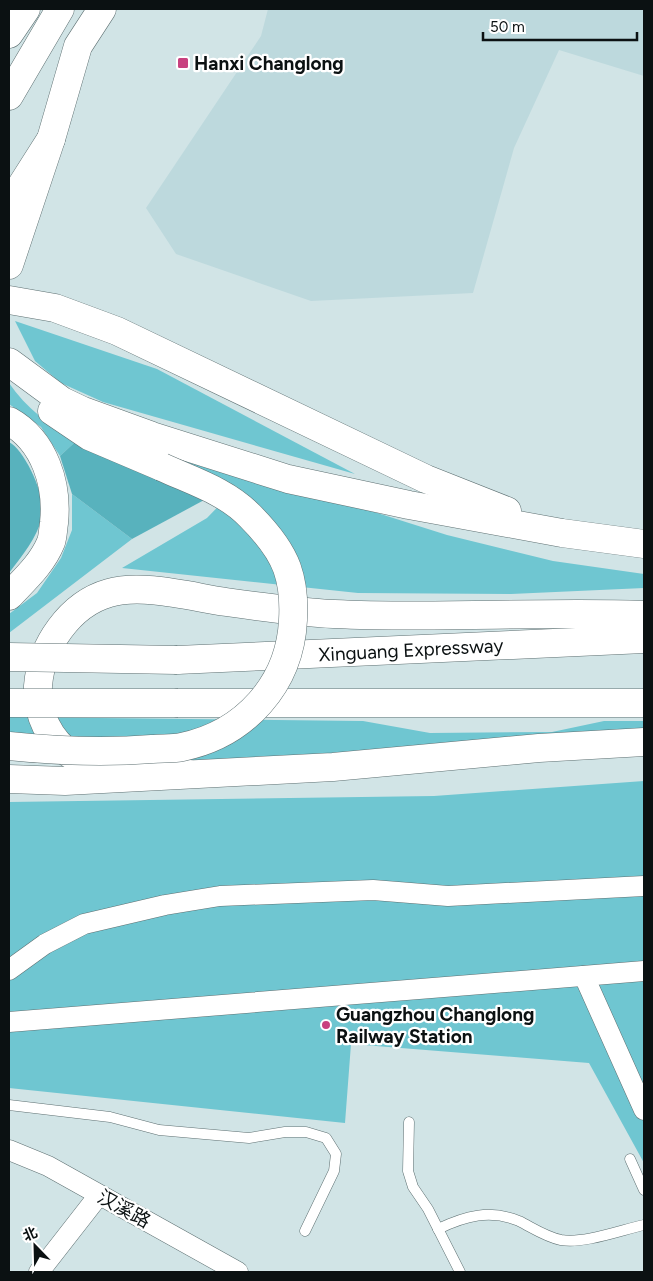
<svg xmlns="http://www.w3.org/2000/svg" width="653" height="1281" font-family="Figtree,'Noto Sans SC',sans-serif">
<style>
.built{fill:#bdd9dd}
.green{fill:#6fc6d1}
.forest{fill:#58b2bd}
.lines{fill:none;stroke-linecap:round;stroke-linejoin:round}
.service-casing{stroke:#5e7072;stroke-width:11}
.minor-casing{stroke:#5e7072;stroke-width:21}
.primary-casing{stroke:#5e7072;stroke-width:29}
.trunk-casing{stroke:#5e7072;stroke-width:29}
.service{stroke:#fff;stroke-width:10}
.minor{stroke:#fff;stroke-width:20}
.primary{stroke:#fff;stroke-width:28}
.trunk{stroke:#fff;stroke-width:28}
.trunk-bridge-casing{stroke:#5e7072;stroke-width:29;stroke-linecap:butt}
.trunk-bridge{stroke:#fff;stroke-width:28}
.poi-dot{fill:#c8417f;stroke:#fff;stroke-width:2}
.labels{text-anchor:middle;dominant-baseline:central;stroke-width:4.5;stroke-linejoin:round;paint-order:stroke}
.poi-label{font-size:19px;font-weight:bold;fill:#0b1112;stroke:#fff;text-anchor:start}
.street-label{font-size:19px;fill:#0b1112;stroke:#fff}
</style>
<rect width="100%" height="100%" fill="#d1e4e6"/>
<path class="built" d="M268 9H644V76L559 50 514 148 473 293 311 301 176 254 146 208 261 36Z"/>
<g class="green">
<path d="M15 321 157 369 355 474 103 402 61 383 35 361Z"/>
<path d="M9 383C26 408 50 425 75 442L60 456 41 427 9 404Z"/>
<path d="M173 453 295 487 447 535 553 561 644 574V588L511 594 358 593 122 568 207 518 237 487 170 461Z"/>
<path d="M72 494 132 539 9 633V614L37 593 61 558 72 530Z"/>
<path d="M9 717 363 721 430 733 552 732 604 721H644V733L183 763 9 739Z"/>
<path d="M644 781V1163L589 1063 351 1044 345 1123 9 1088V802L434 796Z"/>
</g>
<g class="forest">
<path d="M9 442C25 450 47 498 42 517 37 538 22 556 9 573Z"/>
<path d="M75 442 206 499 132 539 72 494 60 456Z"/>
</g>
<g class="lines">
<g class="service-casing">
<g id="service">
<path d="M9 1105 110 1117 159 1130 249 1138 285 1132H306L326 1138 336 1154 334 1171 305 1231"/>
<path d="M409 1122 408 1171 413 1187 428 1209 460 1272"/>
<path d="M630 1159 644 1190"/>
<path d="M438 1229C465 1216 490 1209 519 1221 533 1228 546 1237 561 1240 584 1244 621 1230 644 1225"/>
</g>
</g>
<g class="minor-casing">
<g id="minor">
<path d="M9 970 45 944 84 924 165 905 220 896 373 890 448 896 644 886"/>
<path d="M584 976 644 1110"/>
<path d="M9 1022 644 971"/>
<path d="M9 1150 48 1166 238 1272"/>
<path d="M39 1272 99 1195"/>
</g>
</g>
<g class="primary-casing">
<g id="primary">
<path d="M9 34 26 9"/>
<path d="M9 96 60 9"/>
<path d="M9 205 51 139 78 46 102 9"/>
</g>
</g>
<g class="trunk-casing">
<g id="trunk">
<path d="M9 265 51 139"/>
<path d="M9 300 55 308 117 331 426 479 507 511"/>
<path d="M9 362 62 401 83 411 152 436 288 479 409 505 562 533 644 544"/>
<path d="M52 411 89 436 162 467"/>
<path d="M9 421C45 441 58 485 54 523 53 529 53 536 51 542 42 564 25 579 9 596"/>
<path d="M177 660 644 639"/>
<path d="M178 703H644"/>
<path d="M189 774 73 756C49 741 37 714 38 686 41 646 70 604 109 593 142 583 192 597 226 602 262 607 298 612 334 614 438 619 541 611 644 615"/>
<path d="M9 779 65 781 333 767 539 748 644 742"/>
</g>
</g>
<use href="#service" class="service"/>
<use href="#minor" class="minor"/>
<use href="#primary" class="primary"/>
<use href="#trunk" class="trunk"/>
<g class="trunk-bridge-casing">
<g id="trunk-bridge">
<path d="M9 657 177 660"/>
<path d="M9 703H178"/>
<path d="M9 746C57 751 104 753 152 749 162 748 173 749 182 747 245 734 290 684 293 620 294 603 293 585 287 568 280 549 264 530 250 516 226 491 192 481 162 467"/>
</g>
</g>
<use href="#trunk-bridge" class="trunk-bridge"/>
</g>
<g class="poi-dot">
<rect x="177" y="57" width="12" height="12" rx="2.5"/>
<circle cx="326" cy="1025" r="5"/>
</g>
<g class="labels">
<g class="poi-label">
<text x="194" y="63">Hanxi Changlong</text>
<text x="336" y="1014">Guangzhou Changlong<tspan x="336" dy="22">Railway Station</tspan></text>
</g>
<g class="street-label">
<text transform="translate(411 650) rotate(-3)">Xinguang Expressway</text>
<text transform="translate(124 1209) rotate(29)">汉溪路</text>
</g>
</g>
<rect width="653" height="1281" fill="none" stroke="#0b1112" stroke-width="20"/>
<g transform="translate(35 1246) rotate(337)" stroke="#ffffff" stroke-width="4" paint-order="stroke">
<path d="M0-4L9 19L0 12L-9 19Z" fill="#0b1112"/>
<text y="-8" font-size="14" font-weight="bold" text-anchor="middle" fill="#0b1112">北</text>
</g>
<path d="M483 32v8h154v-8" fill="none" stroke="#0b1112" stroke-width="2.5"/>
<text x="490" y="32" font-size="15" fill="#0b1112" stroke="#ffffff" stroke-width="4" paint-order="stroke">50 m</text>
</svg>
